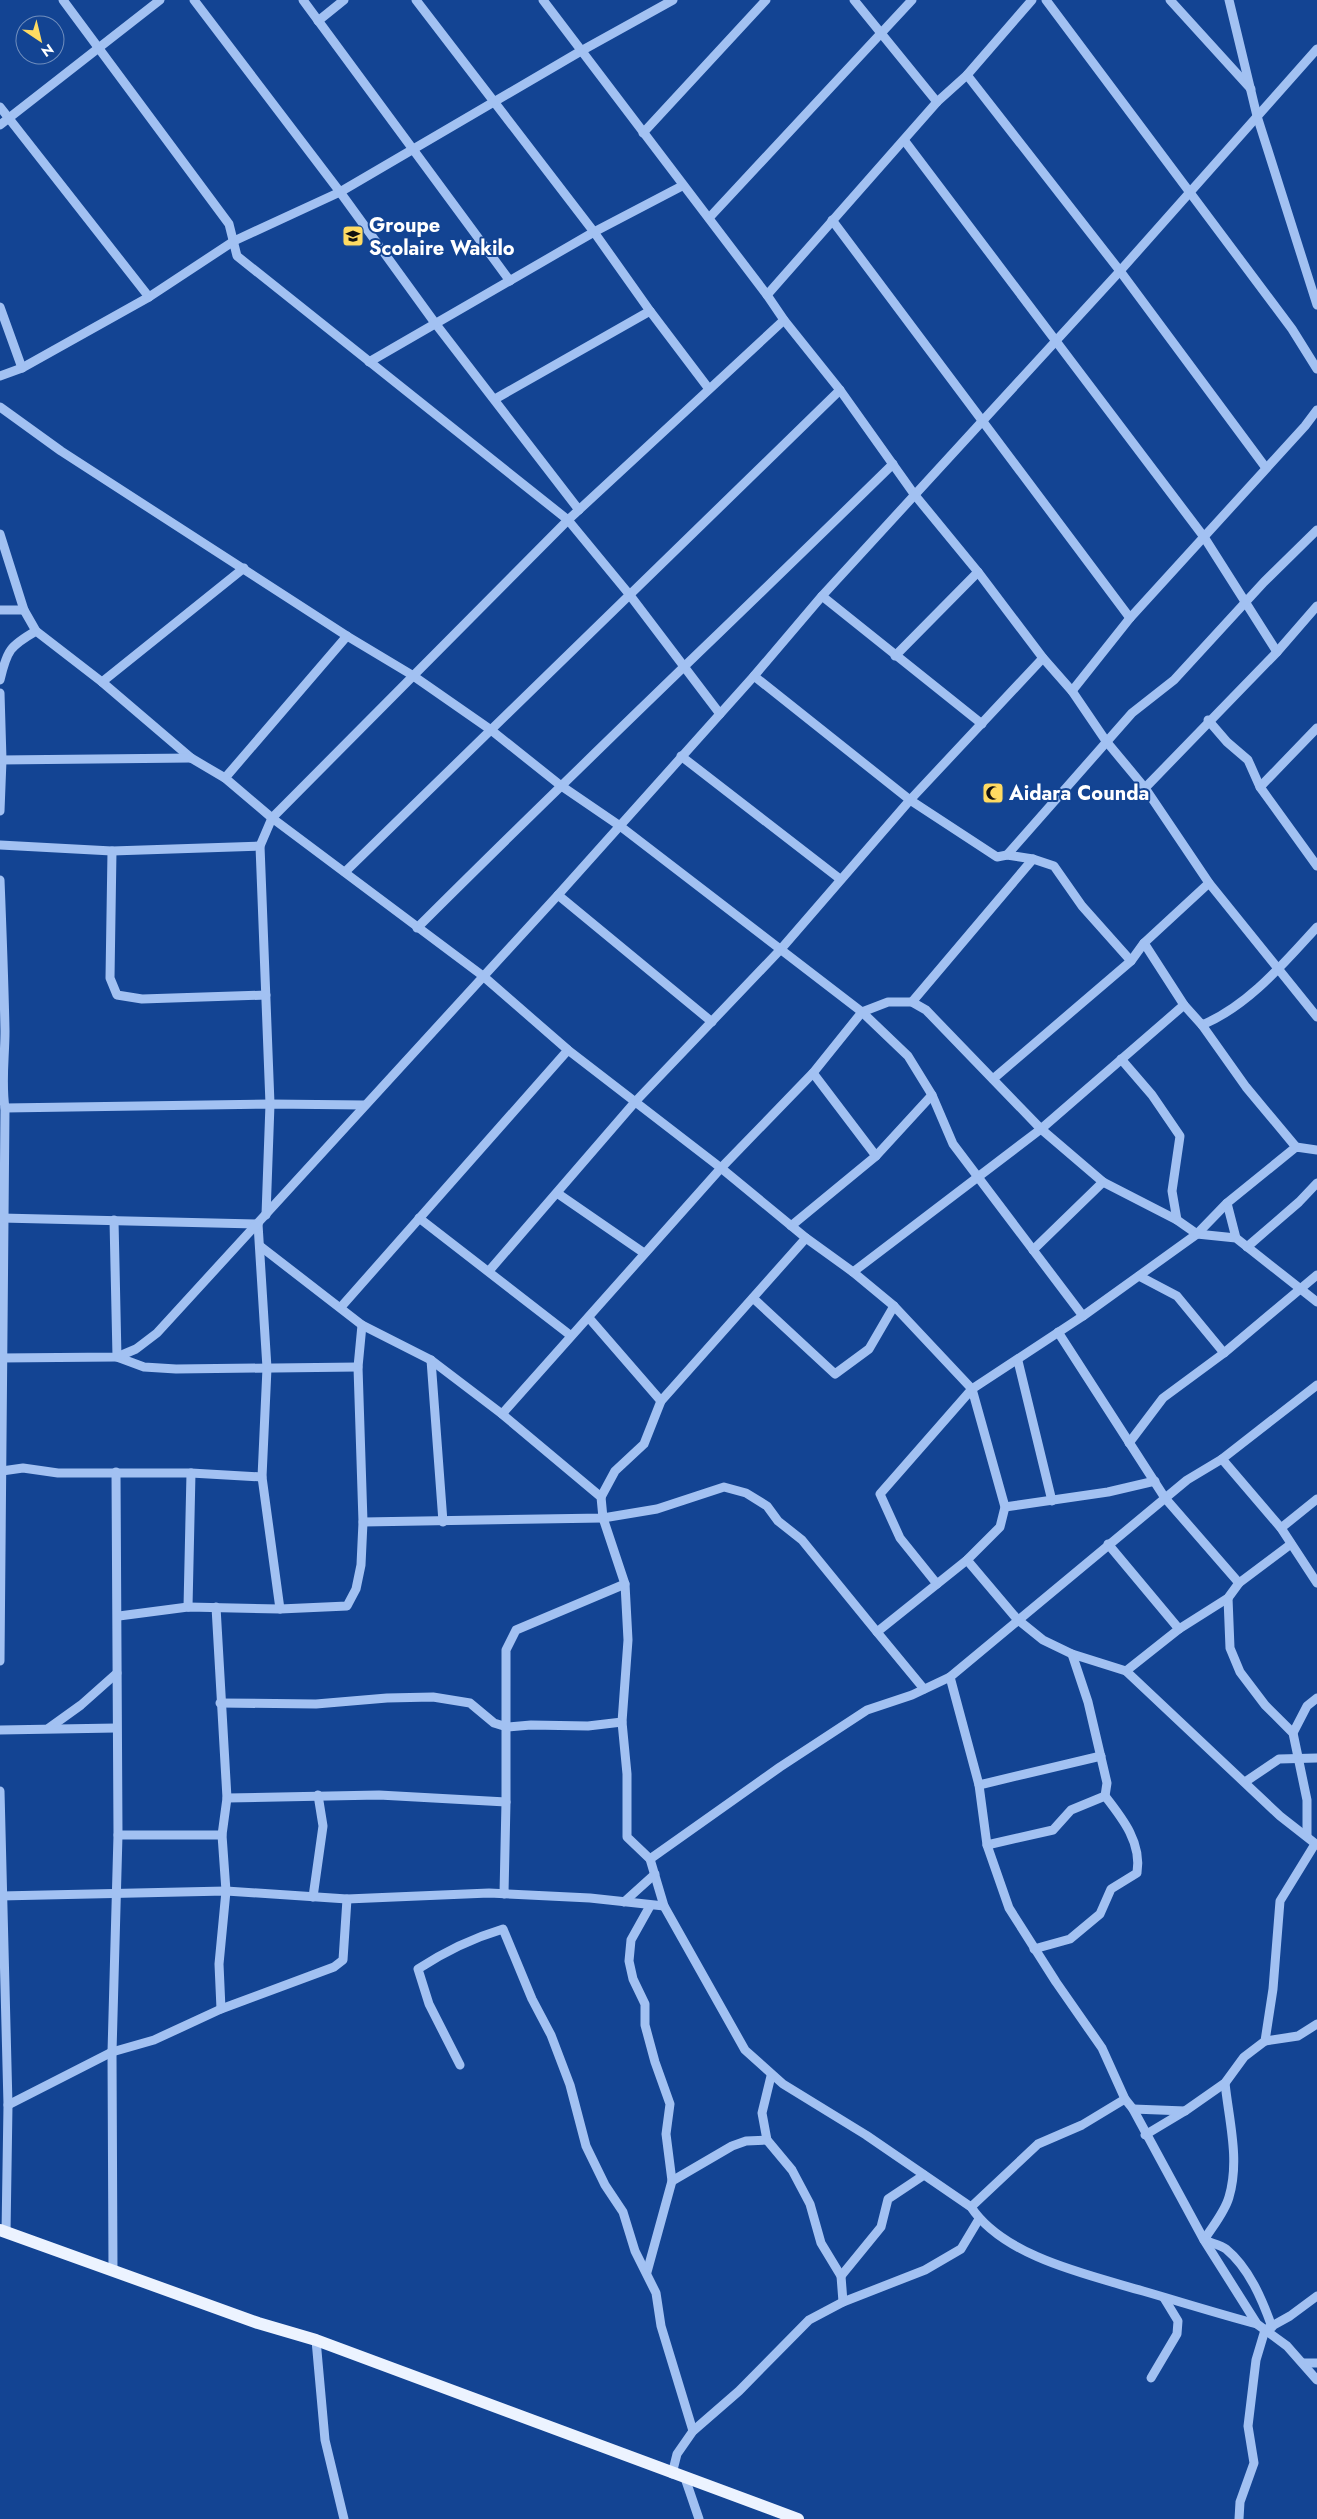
<svg xmlns="http://www.w3.org/2000/svg" width="1317" height="2519" font-family="Jost,sans-serif">
<style>
.lines{fill:none;stroke-linecap:round;stroke-linejoin:round}
.minor{stroke:#a2c1f2;stroke-width:9}
.major{stroke:#ecf3ff;stroke-width:12}
.labels{text-anchor:middle;dominant-baseline:central;stroke-width:4;stroke-linejoin:round;paint-order:stroke}
.poi-label{font-size:20px;font-weight:bold;fill:#fff;stroke:#134493;text-anchor:start}
</style>
<rect width="100%" height="100%" fill="#134493"/>
<g class="lines">
<g class="minor">
<path d="M63 0 229 224 237 256 568 520 629 594 720 714"/>
<path d="M194 0 340 192 435 323 579 510"/>
<path d="M303 0 510 281"/>
<path d="M416 0 594 232 650 311 709 389"/>
<path d="M543 0 767 295 784 320 840 390 914 494 978 572 1043 658 1072 691 1106 741 1145 788 1209 883 1317 1017"/>
<path d="M854 0 937 102"/>
<path d="M1046 0 1292 329 1317 369"/>
<path d="M1170 0 1251 89"/>
<path d="M1229 0 1257 116 1317 305"/>
<path d="M318 21 344 0"/>
<path d="M967 75 1120 271 1266 468"/>
<path d="M0 107 149 297"/>
<path d="M0 125 160 0"/>
<path d="M643 133 766 0"/>
<path d="M904 140 1204 537 1277 652"/>
<path d="M709 218 912 0"/>
<path d="M832 220 1130 618"/>
<path d="M767 295 937 102 967 75 1032 0"/>
<path d="M0 307 22 368"/>
<path d="M369 362 594 232 682 186"/>
<path d="M0 376 22 368 149 297 234 241 340 192 581 51 673 0"/>
<path d="M495 399 650 311"/>
<path d="M0 407 61 451 347 636 412 675 491 730 560 785 620 826 862 1012 908 1056 932 1095 953 1144 1083 1316"/>
<path d="M0 534 24 610 36 631 102 682 191 758 225 778 272 818 483 976 568 1050 721 1168 806 1238 853 1272 894 1306 972 1389 1005 1507 1000 1527 967 1560 937 1584 900 1538 880 1494 972 1389 1083 1316 1197 1234 1227 1203 1296 1147 1317 1150"/>
<path d="M822 596 982 724"/>
<path d="M0 610H24"/>
<path d="M895 656 978 572"/>
<path d="M754 676 910 800 997 857 1007 855 1033 859 1054 866 1082 906 1131 961"/>
<path d="M0 680C7 650 10 646 36 631"/>
<path d="M102 682 244 568"/>
<path d="M1072 691 1130 618 1305 426 1317 410"/>
<path d="M0 693 2 760 0 811"/>
<path d="M1208 720 1227 742 1248 760 1260 787 1317 866"/>
<path d="M681 756 840 879"/>
<path d="M0 760 191 758"/>
<path d="M225 778 347 636"/>
<path d="M1260 787 1317 728"/>
<path d="M1145 788 1277 652 1317 606"/>
<path d="M0 845 112 851 260 846"/>
<path d="M112 851 110 978 117 995 142 999 266 995"/>
<path d="M1007 855 1132 713 1174 680 1264 582 1317 530"/>
<path d="M345 872 840 390"/>
<path d="M0 880C2 930 4 980 5 1031 5 1057 1 1082 5 1108L0 1661"/>
<path d="M558 895 712 1022"/>
<path d="M417 928C574 771 735 619 893 464"/>
<path d="M1144 943 1184 1005 1202 1025C1248 1006 1283 964 1317 927"/>
<path d="M912 1002 1033 859"/>
<path d="M1202 1025 1246 1087 1296 1147"/>
<path d="M1121 1059 1152 1095 1180 1136 1172 1191 1177 1220"/>
<path d="M813 1073 876 1156"/>
<path d="M993 1079 1131 961 1144 943 1209 883"/>
<path d="M5 1108 270 1104 364 1105"/>
<path d="M557 1193 644 1253"/>
<path d="M1227 1203 1236 1238"/>
<path d="M266 1215 270 1104 260 846 272 818 568 520 784 320"/>
<path d="M1 1218 258 1224"/>
<path d="M419 1218 570 1335"/>
<path d="M114 1220 117 1357 144 1367 176 1369 358 1367"/>
<path d="M258 1224 267 1368 262 1477 280 1609"/>
<path d="M791 1226 876 1156 932 1095"/>
<path d="M260 1246 362 1325 431 1360 502 1414 601 1497 603 1518 625 1584 628 1640 622 1722 627 1774V1837L650 1859 664 1906 745 2050 783 2084 866 2135 971 2207C1004 2257 1089 2275 1143 2291 1181 2302 1219 2314 1257 2324"/>
<path d="M1247 1247 1299 1202 1317 1183"/>
<path d="M1033 1250 1103 1182"/>
<path d="M489 1271 635 1102 781 949 910 800 1043 658"/>
<path d="M853 1272 1041 1129 1184 1005"/>
<path d="M1139 1276 1177 1296 1224 1353"/>
<path d="M753 1298 835 1374 869 1349 894 1306"/>
<path d="M341 1307 568 1050"/>
<path d="M589 1318 661 1401"/>
<path d="M1058 1332 1165 1498 1239 1583 1228 1598 1179 1629 1126 1671"/>
<path d="M0 1358 117 1357 136 1349 157 1333 558 895 754 676 822 596 1120 271 1317 49"/>
<path d="M431 1360 443 1522"/>
<path d="M1018 1361 1052 1501"/>
<path d="M1317 1385 1222 1459 1187 1480 950 1677 979 1785 987 1845 1009 1908 1056 1982 1102 2048 1125 2099 1133 2109 1204 2240 1257 2324 1287 2346 1317 2380"/>
<path d="M502 1414 721 1168 813 1073 862 1012 888 1002H912L926 1010 1041 1129 1103 1182 1177 1220 1197 1234 1236 1238 1317 1302"/>
<path d="M1129 1443 1163 1398 1224 1353 1317 1275"/>
<path d="M1222 1459 1281 1528 1317 1583"/>
<path d="M2 1471 23 1468 58 1473H191L262 1477"/>
<path d="M601 1497 615 1471 644 1444 661 1401 806 1238"/>
<path d="M1005 1507 1108 1492 1155 1481"/>
<path d="M363 1522 603 1518 657 1509 724 1487 746 1493 767 1506 778 1521 802 1540 877 1632 937 1584"/>
<path d="M1281 1528 1317 1499"/>
<path d="M1108 1544 1179 1629"/>
<path d="M967 1560 1017 1619 1043 1640 1072 1654 1126 1671 1280 1816 1317 1845"/>
<path d="M1239 1583 1291 1544"/>
<path d="M1228 1598 1230 1648 1240 1672 1265 1705 1293 1733 1307 1800V1836"/>
<path d="M188 1607 191 1473"/>
<path d="M216 1607 227 1798 222 1835 226 1891 219 1964 221 2009"/>
<path d="M119 1616 188 1607 280 1609 347 1606 356 1589 361 1565 363 1522 358 1367 362 1325"/>
<path d="M877 1632 924 1689"/>
<path d="M220 1703 316 1704 387 1698 433 1697 470 1703 494 1723 507 1727 531 1725 588 1726 622 1722"/>
<path d="M49 1728 81 1705 117 1673"/>
<path d="M0 1730 116 1728"/>
<path d="M1293 1733 1307 1706 1317 1698"/>
<path d="M1245 1782 1279 1759 1317 1758"/>
<path d="M979 1785 1101 1756"/>
<path d="M0 1791 8 2105 6 2233"/>
<path d="M227 1798 379 1795 506 1802"/>
<path d="M118 1835H222"/>
<path d="M987 1845 1053 1830 1071 1810 1105 1796 1107 1783 1088 1702 1072 1654"/>
<path d="M650 1859 780 1767 867 1710 912 1695 950 1677"/>
<path d="M504 1894 506 1802V1650L516 1630 625 1584"/>
<path d="M0 1896 226 1891 347 1899 489 1893 590 1898 664 1906"/>
<path d="M313 1897 323 1826 318 1795"/>
<path d="M624 1902 655 1874"/>
<path d="M1034 1949 1070 1939 1100 1914 1111 1889 1137 1873C1142 1843 1123 1819 1105 1796"/>
<path d="M1265 2041 1298 2036 1317 2024"/>
<path d="M460 2065 429 2004 418 1969C444 1952 473 1938 503 1929L532 1999 551 2035 570 2085 586 2146 605 2185 623 2212 635 2251 656 2293 661 2326 693 2431"/>
<path d="M771 2076 762 2113 767 2140 792 2170 810 2204 821 2243 841 2276 843 2302"/>
<path d="M1225 2083C1229 2121 1240 2160 1229 2197 1225 2212 1212 2227 1204 2240 1211 2243 1221 2245 1226 2249 1249 2268 1262 2299 1272 2327"/>
<path d="M8 2105 112 2052 154 2040 221 2009 334 1967 343 1960 347 1899"/>
<path d="M1133 2109 1185 2111"/>
<path d="M1145 2135 1185 2111 1225 2083 1244 2057 1265 2041 1273 1989 1280 1901 1315 1844"/>
<path d="M672 2181 732 2146 746 2141 767 2140"/>
<path d="M971 2207 1038 2144 1082 2125 1125 2099"/>
<path d="M113 2271 112 2052 118 1835 116 1472"/>
<path d="M647 2272 672 2181 666 2134 670 2104 655 2062 645 2025V2004L633 1979 629 1961 631 1940 650 1906"/>
<path d="M841 2276 881 2227 888 2199 924 2175"/>
<path d="M316 2340 325 2440 344 2519"/>
<path d="M1303 2363H1317"/>
<path d="M1151 2378 1177 2334 1178 2321 1164 2298"/>
<path d="M672 2474 677 2454 693 2431 739 2391 809 2320 843 2302 925 2270 961 2249 979 2219"/>
<path d="M685 2478 699 2519"/>
<path d="M1239 2519 1240 2502 1254 2463 1248 2426 1256 2360 1265 2330 1290 2316 1317 2296"/>
</g>
<path class="major" d="M0 2230 258 2323 316 2340 798 2519"/>
</g>
<defs>
<g id="school-square" transform="scale(1.125)"><rect x="-9" y="-9" width="18" height="18" rx="4" fill="#ffdb62" stroke="#134493"/><path d="M0-5L7-2L0 1L-7-2ZM-4 1L0 2.5L4 1V4Q0 6-4 4Z" fill="#111"/></g>
<g id="mosque-square" transform="scale(1.125)"><rect x="-9" y="-9" width="18" height="18" rx="4" fill="#ffdb62" stroke="#134493"/><path d="M3.5-4.9A6 6 0 1 0 3.5 4.9A5 5 0 1 1 3.5-4.9Z" fill="#111"/></g>
</defs>
<g fill-rule="evenodd">
<use href="#school-square" x="353" y="236"/>
<use href="#mosque-square" x="993" y="793"/>
</g>
<g class="labels">
<g class="poi-label">
<text x="369" y="225">Groupe<tspan x="369" dy="23">Scolaire Wakilo</tspan></text>
<text x="1009" y="793">Aidara Counda</text>
</g>
</g>
<g transform="translate(40 40) rotate(145)"><circle r="24" fill="#134493" stroke="#718fbe"/>
<path d="M0-4L9 19L0 12L-9 19Z" fill="#ffdb62"/>
<text y="-8" font-size="14" font-weight="bold" text-anchor="middle" fill="#ffffff">N</text>
</g>
</svg>
